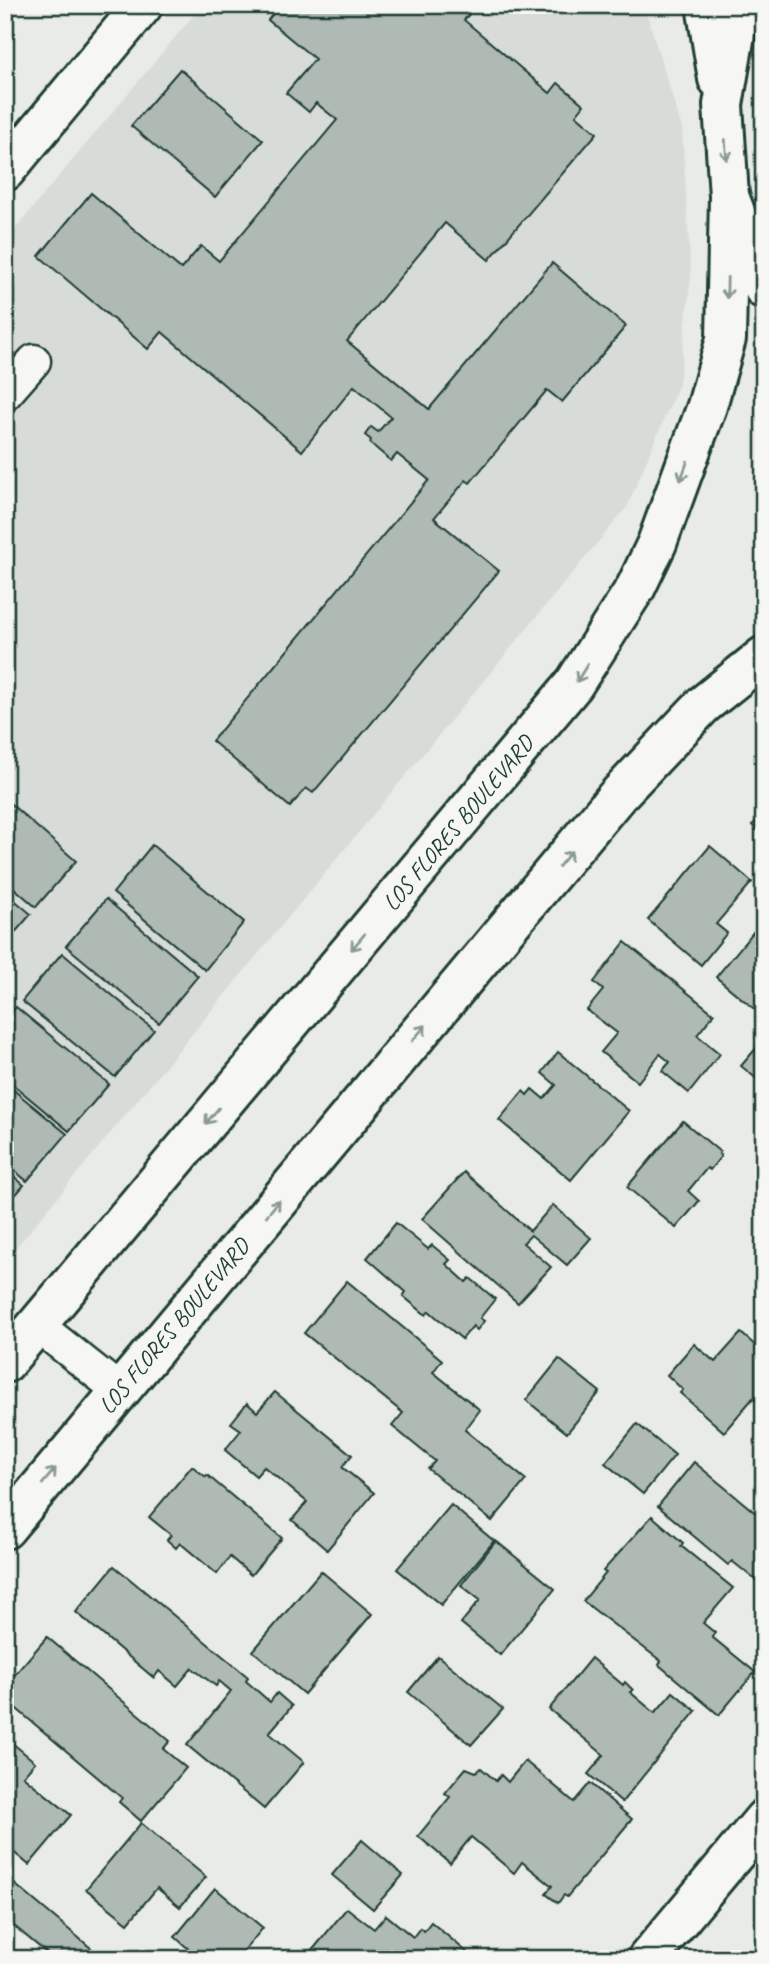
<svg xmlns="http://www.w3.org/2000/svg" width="769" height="1964" font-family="Caveat,sans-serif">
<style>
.built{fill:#d8dcd8}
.building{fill:#b0bab5;stroke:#1f3d34;stroke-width:2}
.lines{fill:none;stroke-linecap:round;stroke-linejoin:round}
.service-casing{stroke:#1f3d34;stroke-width:37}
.minor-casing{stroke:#1f3d34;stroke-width:44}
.secondary-casing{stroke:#1f3d34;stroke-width:44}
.service{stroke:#f6f6f2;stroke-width:32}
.minor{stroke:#f6f6f2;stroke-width:38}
.secondary{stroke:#f6f6f2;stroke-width:38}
.oneway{stroke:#8a9a93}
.labels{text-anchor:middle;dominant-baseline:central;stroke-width:7;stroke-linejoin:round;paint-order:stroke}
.street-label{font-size:24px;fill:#1f3d34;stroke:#f6f6f2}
</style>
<rect width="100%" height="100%" fill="#e9ebe7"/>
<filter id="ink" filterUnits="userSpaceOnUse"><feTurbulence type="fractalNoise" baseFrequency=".0143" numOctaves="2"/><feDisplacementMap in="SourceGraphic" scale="14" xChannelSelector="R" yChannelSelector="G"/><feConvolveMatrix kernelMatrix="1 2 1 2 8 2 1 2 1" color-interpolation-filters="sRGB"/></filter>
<g filter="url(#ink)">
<path class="built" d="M202 5H644L682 128 691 277 679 384 627 507 5 1261V241Z"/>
<g class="building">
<path d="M5 5H14L5 16Z"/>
<path d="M280 5H477L464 20 550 93 558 83 584 105 576 115 597 133 489 260 445 223 347 341 429 409 552 263 626 326 562 402 547 390 470 483 466 480 434 518 499 571 313 793 306 788 290 807 212 741 429 480 397 454 391 461 370 443 371 440 365 435 371 427 378 432 391 417 354 386 302 451 162 332 148 349 39 256 91 193 181 269 201 246 219 261 337 120 316 103 309 112 286 93 315 59 268 20Z"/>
<path d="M180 69 263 140 215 197 131 126Z"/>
<path d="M5 799 76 861 36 907 5 880Z"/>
<path d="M764 815V838L752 825Z"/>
<path d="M152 845 244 922 205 970 113 893Z"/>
<path d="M710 846 752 882 716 924 727 933 701 965 648 920Z"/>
<path d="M5 892 31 914 5 944Z"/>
<path d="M106 899 198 976 159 1023 66 946Z"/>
<path d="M764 919V1017L716 977Z"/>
<path d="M625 942 714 1014 697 1035 720 1054 689 1093 662 1071 670 1062 660 1054 638 1082 601 1052 617 1033 587 1010 603 990 594 982Z"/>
<path d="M62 953 154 1030 115 1077 22 1001Z"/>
<path d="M16 1007 109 1084 69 1131 5 1078V1019Z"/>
<path d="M764 1039V1085L741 1066Z"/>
<path d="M558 1052 629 1111 571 1180 499 1120 523 1091 527 1095 532 1089 544 1099 556 1085 542 1073Z"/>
<path d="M5 1083 67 1134 27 1181 5 1163Z"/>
<path d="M683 1121 720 1152 719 1154 721 1156 710 1170 707 1168 688 1191 699 1201 676 1228 627 1187Z"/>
<path d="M5 1169 24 1185 5 1207Z"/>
<path d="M464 1172 530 1231 553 1205 591 1238 567 1265 531 1235 523 1243 551 1267 518 1303 422 1219Z"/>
<path d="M396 1223 428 1249 432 1245 450 1260 446 1264 466 1282 470 1278 495 1299 480 1318 484 1321 477 1330 473 1326 462 1339 429 1311 426 1315 403 1296 406 1292 367 1258Z"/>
<path d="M347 1281 442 1360 433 1372 480 1410 465 1430 526 1480 492 1521 428 1469 435 1461 392 1426 403 1413 304 1333Z"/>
<path d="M741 1333 764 1353V1400L760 1404 753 1398 724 1432 680 1393 683 1390 667 1375 694 1344 715 1362Z"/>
<path d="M559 1359 600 1392 567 1433 526 1400Z"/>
<path d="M275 1392 352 1455 342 1467 374 1493 327 1550 292 1520 307 1502 264 1467 256 1476 225 1450 241 1430 231 1423 247 1403 257 1412Z"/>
<path d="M637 1424 675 1455 643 1494 605 1463Z"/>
<path d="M694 1462 764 1520V1587L732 1561 728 1565 658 1506Z"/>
<path d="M192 1466 206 1477 207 1475 282 1538 251 1575 230 1557 217 1574 180 1543 176 1548 167 1540 171 1535 149 1517Z"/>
<path d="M451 1505 494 1541 441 1605 397 1569Z"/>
<path d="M652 1516 683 1543 681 1546 733 1588 703 1623 715 1633 712 1637 755 1672 719 1715 659 1665 661 1661 583 1601 606 1573 603 1571Z"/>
<path d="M496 1541 555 1589 500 1655 461 1623 480 1600 461 1585Z"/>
<path d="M114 1566 248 1677 246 1681 270 1702 277 1693 292 1706 269 1733 304 1762 264 1809 187 1745 231 1691 219 1681 216 1686 192 1668 177 1686 159 1671 154 1678 76 1612Z"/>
<path d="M321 1571 372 1614 304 1694 253 1651Z"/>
<path d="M47 1637 170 1741 163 1749 186 1768 141 1821 119 1802 122 1798 5 1699V1686Z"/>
<path d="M438 1656 503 1709 471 1745 408 1692Z"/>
<path d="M591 1658 623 1685 625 1682 633 1690 630 1692 655 1713 673 1692 696 1711 622 1802 588 1774 604 1755 549 1709Z"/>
<path d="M5 1737 35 1762 23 1776 71 1815 29 1865 5 1845Z"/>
<path d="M525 1761 574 1802 590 1783 632 1819 567 1897 564 1895 558 1903 546 1894 552 1886 522 1862 514 1873 471 1837 450 1863 418 1836 450 1797 445 1793 466 1768 476 1772 481 1768 496 1781 501 1775 508 1782Z"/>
<path d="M141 1823 206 1877 180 1907 157 1888 128 1923 86 1889Z"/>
<path d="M362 1840 403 1875 373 1909 332 1875Z"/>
<path d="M5 1876 104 1959H46L49 1955 14 1926 5 1936Z"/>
<path d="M215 1888 263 1928 237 1959H200L175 1937Z"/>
<path d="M347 1908 374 1929 386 1915 413 1937 420 1928 424 1931 431 1922 475 1959H319L311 1952Z"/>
</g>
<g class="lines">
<g class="service-casing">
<g id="service">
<path d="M5 394 34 361"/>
<path d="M37 1325 120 1391"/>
</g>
</g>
<g class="minor-casing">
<g id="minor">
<path d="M5 171 143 5"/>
<path d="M5 1363 574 684 636 587 657 543 707 406 726 339 729 196"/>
<path d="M5 1529 617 796 703 705 764 656"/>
<path d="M647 1959 764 1819"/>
</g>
</g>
<g class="secondary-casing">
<g id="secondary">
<path d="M706 5 718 79"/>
<path d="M740 5 723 105 729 196 764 289"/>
</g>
</g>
<use href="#service" class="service"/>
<use href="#minor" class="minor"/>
<use href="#secondary" class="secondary"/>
</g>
<defs><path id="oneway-shaft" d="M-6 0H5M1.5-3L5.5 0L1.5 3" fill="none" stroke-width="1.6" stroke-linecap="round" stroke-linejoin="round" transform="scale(1.75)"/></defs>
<g class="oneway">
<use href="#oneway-shaft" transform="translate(726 150) rotate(86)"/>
<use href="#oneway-shaft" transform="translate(727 288) rotate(91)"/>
<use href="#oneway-shaft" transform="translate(684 471) rotate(110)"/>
<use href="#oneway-shaft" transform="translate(582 673) rotate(122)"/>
<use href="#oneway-shaft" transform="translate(565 859) rotate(-50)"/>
<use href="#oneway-shaft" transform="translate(358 942) rotate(130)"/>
<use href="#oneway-shaft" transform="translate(419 1033) rotate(-50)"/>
<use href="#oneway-shaft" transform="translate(212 1116) rotate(130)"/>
<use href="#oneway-shaft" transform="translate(273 1208) rotate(-50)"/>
<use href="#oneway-shaft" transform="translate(49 1476) rotate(-50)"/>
</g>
</g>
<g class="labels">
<g class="street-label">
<text transform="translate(458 823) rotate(-50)">LOS FLORES BOULEVARD</text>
<text transform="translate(174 1326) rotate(-50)">LOS FLORES BOULEVARD</text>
</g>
</g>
<rect width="769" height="1964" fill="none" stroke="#f6f6f2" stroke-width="28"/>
<rect x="14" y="14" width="741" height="1936" fill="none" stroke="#1f3d34" stroke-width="2.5" filter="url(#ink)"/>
</svg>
